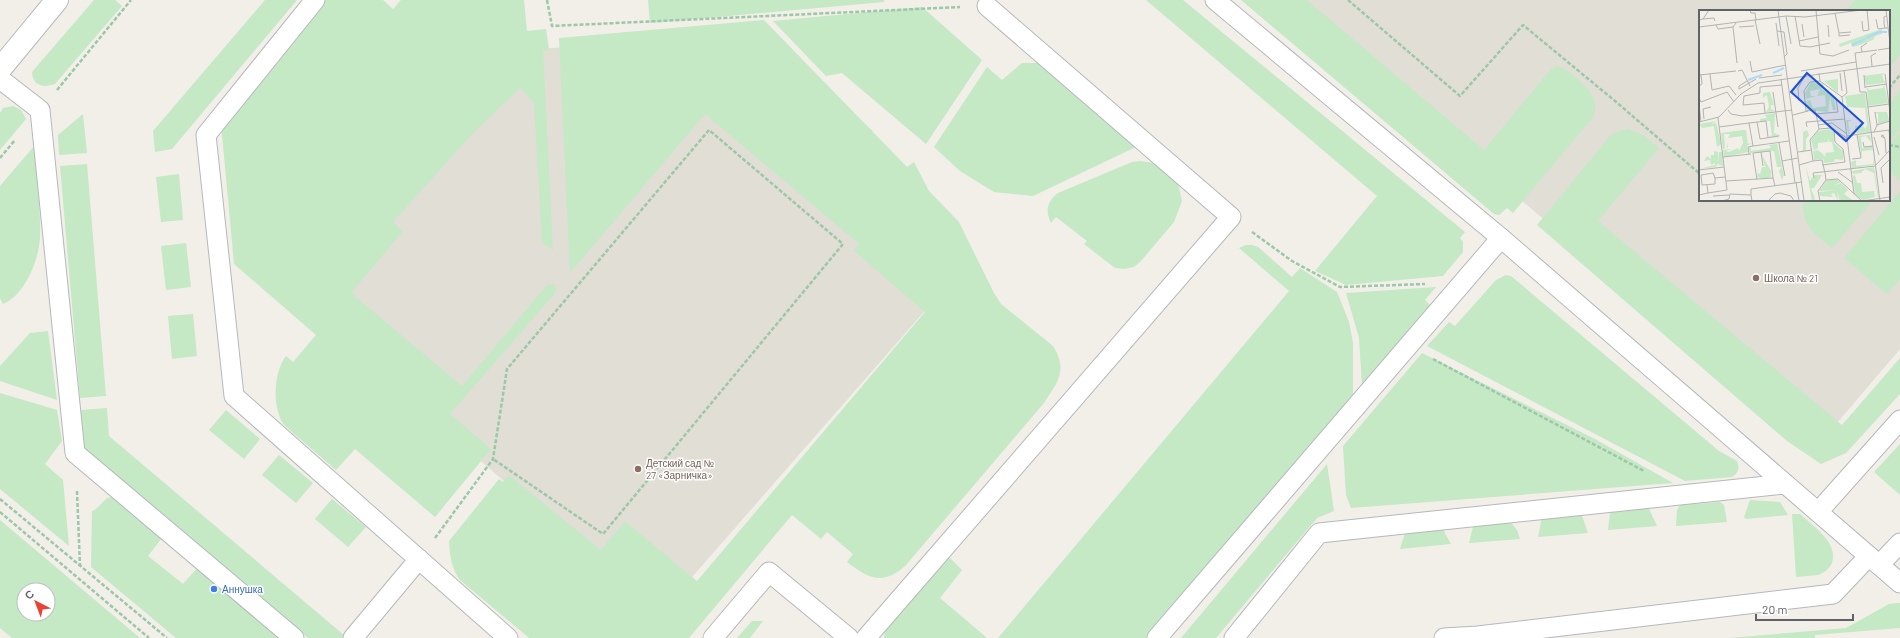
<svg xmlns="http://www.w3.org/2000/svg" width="1900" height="638" font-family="Barlow,sans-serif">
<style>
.education{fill:#e1ded6;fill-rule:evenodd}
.green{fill:#c5e8c5;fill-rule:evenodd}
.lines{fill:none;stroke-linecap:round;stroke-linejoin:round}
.service-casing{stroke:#b5b8bc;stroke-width:21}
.secondary-casing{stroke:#b6babf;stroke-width:24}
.path{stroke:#9cc7a9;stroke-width:2.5;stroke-dasharray:4 2;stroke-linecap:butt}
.service{stroke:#fff;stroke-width:19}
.secondary{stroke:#fff;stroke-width:22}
.education-dot{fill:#8d6e63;stroke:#fff;stroke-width:1.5}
.shop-dot{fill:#3f7fe0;stroke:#fff;stroke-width:1.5}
.labels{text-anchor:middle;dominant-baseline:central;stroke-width:3;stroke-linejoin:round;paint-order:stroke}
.education-label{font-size:10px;fill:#785e54;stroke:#fff;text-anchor:start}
.shop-label{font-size:10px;fill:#366cbe;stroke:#fff;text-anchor:start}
.inset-river{fill:none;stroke:#aadaff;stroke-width:2}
.inset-road{fill:none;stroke:#b3b3b1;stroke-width:1}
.view{fill:#1d4ed8;fill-opacity:0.15;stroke:#1d4ed8;stroke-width:2}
.inset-edge{fill:none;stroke:#5f6368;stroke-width:2}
</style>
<rect width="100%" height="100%" fill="#f1efe8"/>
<g class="education">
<path d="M1285 0H1900V349L1815 449ZM1700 11H1889V200H1700Z"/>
<path d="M762 33 873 131 847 161 965 265 658 616 323 323 455 55Z"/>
</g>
<g class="green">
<path d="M94 0H115L122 6 55 84C43 88 33 86 32 72Z"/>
<path d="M265 0H297L172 149 155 152 153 131Z"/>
<path d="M326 0H383L393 9 401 0H524L527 31 546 29 549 50 543 51 553 250 542 243 534 103 520 88 472 134 393 222 403 231 351 293 462 386 547 285 555 284 556 292 450 414 491 449 435 517 355 449 336 470 284 425C272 408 273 373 286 356L293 362 316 335 234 264 221 124Z"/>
<path d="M648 0H884V2L650 23Z"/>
<path d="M1146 0H1183L1465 232 1460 238 1463 242V252L1443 276 1346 285 1315 271 1377 196Z"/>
<path d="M1241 0H1307L1484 150 1551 69 1557 66C1568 68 1588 86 1593 97 1596 103 1595 109 1594 116L1513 213 1507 208 1499 215 1494 214Z"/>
<path d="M1855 0H1900V55L1889 68V11H1846Z"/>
<path d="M922 7 982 60 926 144 842 73 826 76 773 21Z"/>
<path d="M764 20 907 167 914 162 929 191 959 222 994 293 1001 304 1053 346C1068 370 1058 382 1044 403L906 565C883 586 869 579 847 562L853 554 827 532 821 539 792 515 689 638H529L460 580C451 568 450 556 449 541L499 479 503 482 509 475 601 550 625 521 697 581 925 312 854 251 859 244 705 114 570 273 559 38Z"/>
<path d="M1022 63H1039L1140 145 1033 196 994 192 960 171 934 147 987 67 1002 80Z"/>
<path d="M1900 91V129L1891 140 1889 138V104Z"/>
<path d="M13 106 21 110 26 119 0 150V113L3 108Z"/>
<path d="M83 114 87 153 59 155 58 135Z"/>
<path d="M1628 129 1645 136 1659 148 1598 221 1842 425 1900 358V394L1846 453 1821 464 1787 441 1537 225 1610 136 1618 131Z"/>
<path d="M1900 132V181L1889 171V145Z"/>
<path d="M35 145C36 176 41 207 40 237 39 260 25 295 3 304L0 298V186Z"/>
<path d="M1140 161 1155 163 1178 183 1182 201 1174 222 1141 261 1134 267 1124 269 1115 268 1084 244 1087 241 1056 217 1051 223C1045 211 1047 201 1058 193L1132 162Z"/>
<path d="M87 164 106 396 80 398 60 166Z"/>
<path d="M179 174 183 220 161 222 156 177Z"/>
<path d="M1900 191V279L1887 294 1844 258Z"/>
<path d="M1804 200H1873L1832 248C1816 235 1799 224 1804 200Z"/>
<path d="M186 243 191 287 166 290 161 246Z"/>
<path d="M1246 245H1252L1258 247 1292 277 1300 268 1337 292 1349 322 1353 343V395L1146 638H998L1289 291 1239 248Z"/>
<path d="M1506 275 1511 276 1719 451 1737 461C1740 469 1738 473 1732 477L1685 481 1427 346 1449 322 1455 326 1496 280Z"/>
<path d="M1436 287 1425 300 1430 305 1362 385 1359 338 1346 293Z"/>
<path d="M193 314 197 356 172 359 168 316Z"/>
<path d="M48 331 57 400 0 381V366L30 333Z"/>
<path d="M1422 353 1595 439 1673 483 1351 508 1346 495 1343 446Z"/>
<path d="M0 393 57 410 62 441 45 464 63 480 69 546 0 489Z"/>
<path d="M107 408 109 436 345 636 342 638H308L84 450 81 410Z"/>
<path d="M226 410 260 439 244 459 209 430Z"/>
<path d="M1900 444V495L1874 472Z"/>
<path d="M279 455 313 483 296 503 262 475Z"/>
<path d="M1327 464 1334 511 1317 518 1216 638H1181Z"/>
<path d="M119 496 165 534 148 556 183 584 200 565 287 638H176L91 567 92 511 95 510 107 498Z"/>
<path d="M332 499 366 527 348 547 315 519Z"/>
<path d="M1750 500 1780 502 1788 515 1746 519 1744 517Z"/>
<path d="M1720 502 1724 505 1727 522 1676 526 1677 510 1680 505Z"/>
<path d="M1648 507 1657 526 1608 530 1610 513 1614 511Z"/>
<path d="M1581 513 1588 533 1538 537 1542 517Z"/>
<path d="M1792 514H1800C1813 526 1839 543 1832 563 1830 568 1824 573 1818 575 1811 576 1803 576 1796 577Z"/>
<path d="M1508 519 1517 530 1520 539 1469 543 1474 523Z"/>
<path d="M0 520 140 638H12L0 628ZM24 590H48V614H24Z"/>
<path d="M1440 524 1451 544 1400 549 1406 530Z"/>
<path d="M944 552 962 570 940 598 987 638H884L885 630Z"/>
<path d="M1897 603H1900V628L1815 635V638H1729L1846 628 1889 604Z"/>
<path d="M752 621H763L750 638H737Z"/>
</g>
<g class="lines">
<g class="service-casing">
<g id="service">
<path d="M315 0 206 135 234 396 508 638"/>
<path d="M1215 0 1501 238 1900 583"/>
<path d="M0 79 40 110 75 453 294 638"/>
<path d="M1818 512 1900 420"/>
<path d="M1879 565 1900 543"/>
<path d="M353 638 419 559"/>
<path d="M713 638 769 572 849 638"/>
<path d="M866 638 1231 217 987 6"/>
<path d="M1157 638 1501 238"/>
<path d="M1234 638 1319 533 1785 484"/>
<path d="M1444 638 1478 636 1833 594 1869 556"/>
</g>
</g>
<g class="secondary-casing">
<path id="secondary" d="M0 69 57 0"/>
</g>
<g class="path">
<path d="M547 0 552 26 960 7"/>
<path d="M1348 0 1460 96 1523 25 1615 101 1700 174"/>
<path d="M1889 88 1900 75"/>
<path d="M57 90 131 0"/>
<path d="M1889 145 1900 147"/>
<path d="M0 158 15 140"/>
<path d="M1252 232 1292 261 1340 287 1425 284"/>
<path d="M1433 359 1644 471"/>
<path d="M77 491 80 566"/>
<path d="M0 499 167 638"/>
<path d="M0 512 149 638"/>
<path d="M435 538 493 459 507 369 709 130 843 244 603 534 493 459"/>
</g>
<use href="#service" class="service"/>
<use href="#secondary" class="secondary"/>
</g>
<g class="education-dot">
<circle cx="1756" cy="278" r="4"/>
<circle cx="638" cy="469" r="4"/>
</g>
<circle class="shop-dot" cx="214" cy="589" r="4"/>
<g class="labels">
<g class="education-label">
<text x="1764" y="278">Школа № 21</text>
<text x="646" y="463">Детский сад №<tspan x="646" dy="12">27 «Зарничка»</tspan></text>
</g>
<g class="shop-label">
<text x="222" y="589">Аннушка</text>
</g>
</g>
<g transform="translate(1699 10)">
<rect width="191" height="191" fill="#f1efe8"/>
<path d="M183 19V24L176 26 174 30 158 36 153 37 152 33 141 37 140 34ZM186 63 183 65 186 73 167 75 165 66ZM139 69V83L125 71ZM112 72 123 73 125 75 123 79 138 88H135L137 100H134L131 87 129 102 108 100 107 91 111 90 114 98 127 96 126 85 118 86 123 79 118 85 121 79 111 81 112 86H117L107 89 106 83ZM185 74 189 93 169 96 168 77 170 80 184 78ZM71 82 75 95H72V99L76 101 67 102 70 97 68 85 64 88V83ZM166 83 171 122 149 124 147 110H153L149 112 151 124 159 121H156V116L163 115 167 119 168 114 166 98 148 97 146 86ZM176 102H188L190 111 179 114V104ZM76 103 75 123 82 126 70 127 73 125 71 111H61V109L68 108 66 105ZM18 111 12 114 17 113 22 134 18 137 15 116 3 118 0 114ZM101 111 104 122 108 120 110 125 107 129V141H104V123ZM132 119 135 122V133L144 141V150L136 149 135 152 125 153 124 149 115 150 114 141 119 140 127 147 126 143 135 142 133 132H130L129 128V132L119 133V138L115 140 112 130 119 121ZM44 120H47L49 134 53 133 48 136 49 142 25 147 24 140 34 139 26 141 30 142 39 138 40 141 44 133 43 126 29 128 31 124H25L26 138H28V132L29 137 28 138 24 139 22 123ZM171 125 173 133 167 126 162 127 163 138 173 136 174 140 163 141V148L157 150V156L174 154 175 149V155L153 158 152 152 163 148 159 126ZM78 134 85 165 83 170 80 161 83 157H78L75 141 51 143 50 138 52 137V141L72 138 70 135ZM15 141 19 142 20 153V142H23L24 156 18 154 17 157 0 159 16 155V153L12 155 11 150 5 151 8 146 12 149V146H9L15 145ZM63 145 72 161V167L65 169 58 167 59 163 61 164 63 157H66ZM107 157 111 171 115 165H126H123L115 178H112L116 189 113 191ZM175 157 180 188H179L175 163 166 159 162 163 154 164 153 161ZM156 165 158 173H162L163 182 175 181 176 187 164 190 156 185 154 166ZM137 169 142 172 134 176 142 173 149 180 145 184 155 191H141L138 181 139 191 135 183 132 184 134 187 121 186 120 182 139 180 120 181 127 171Z" fill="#c5e8c5"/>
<path class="inset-river" d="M167 28 180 22H188M153 35 166 29M74 63 85 58M49 70 63 65"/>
<path class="inset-road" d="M51 0 52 3H56L57 10M79 0 105 191M117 0 121 44 134 46 150 40M187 0 191 33M136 3 140 23 152 22M87 6 92 34M96 6 101 36 111 37 131 33M187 6 185 7V14L186 18H189M4 9 15 8 16 11M177 9 179 19 186 18M0 10 4 9 10 0M56 10 61 34M163 11 164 21 170 20 168 0M37 13 34 17 38 53M77 13 80 36M103 14 105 27M17 15 19 19 34 17M129 15 130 27M0 17 87 6 106 7 163 0M40 17 55 16M78 21 85 22 88 44 85 47M140 23V26L151 25M100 31 119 27M178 40 156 43 161 82H167L181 191M179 40 191 38M163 42 162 37 168 33M51 51 53 62 87 55M173 56 172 46 177 43M39 61 43 60 51 76M102 61 157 52M120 63 121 71 111 72 105 81 107 101 116 100 119 113 120 119 111 130 114 151 123 150 126 163 127 170 119 181 121 191M141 63 143 81M11 64 13 80 30 76 37 85M186 64 191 102M0 65 37 61M165 65 166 78M60 68 83 65M82 69 96 173M121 71 143 87 155 184M0 76 3 74 2 65M166 77 188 74M40 79 57 69M40 79V76L48 71M74 82 79 117M143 87 148 83 145 60M0 88 2 92 28 82 35 92M100 91 99 78 106 66M0 95 2 112M169 97 190 94M29 100 32 104 43 106 93 100M176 102 178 115M66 103 65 93 44 95 45 86 61 83V77L83 75M116 104 139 102 137 89M94 105 109 101M5 109 4 99 12 97M0 112 20 107 42 84 59 73 191 54M58 112 61 129 80 126M50 113 67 111 69 127M119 115 133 113 148 124M20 117 50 113 54 136 49 137 50 144M108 117 107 112 146 109M120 119 132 118 148 128M175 122 190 120 191 129M148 126 175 122 178 115 191 111M175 127 180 145M185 128 182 126 184 125 186 129 187 143M164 132 165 137 174 136M80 133 83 151 99 148M54 136 90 131M62 142 64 156M99 142 113 140M24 147 52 144M153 149 162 148 158 125M83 151 86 166M100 155 114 151M123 155 146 152 144 139 136 132 135 120M0 160 25 157M139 162 154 173M16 168V174L3 175 2 165 14 163 16 168 26 167M115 168 114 163 176 156 191 140M58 170 54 143 71 141 74 168M127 170 139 169 163 191 191 187M27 171 74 168 76 176M97 172 100 191M184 173 182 158 191 149M9 183 28 180 19 108M0 185 9 183 8 175M52 185V179L103 172M14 186 30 185M23 191 30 189 31 184 52 185 53 191M69 191 76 184 81 183 92 186 95 191"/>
<path class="view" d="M108 63 164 113 147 131 92 82Z"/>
<rect width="191" height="191" class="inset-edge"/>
</g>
<g transform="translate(36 602) rotate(318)"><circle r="19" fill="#ffffff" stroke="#bfc1c3"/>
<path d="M0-3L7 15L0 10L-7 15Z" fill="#ea4335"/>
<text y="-6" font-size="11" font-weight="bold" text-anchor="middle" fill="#5f6368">С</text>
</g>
<path d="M1756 614v6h97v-6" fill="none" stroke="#5f6368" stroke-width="2"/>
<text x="1762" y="614" font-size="12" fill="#5f6368" stroke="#ffffff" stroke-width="3" paint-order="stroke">20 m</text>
</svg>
